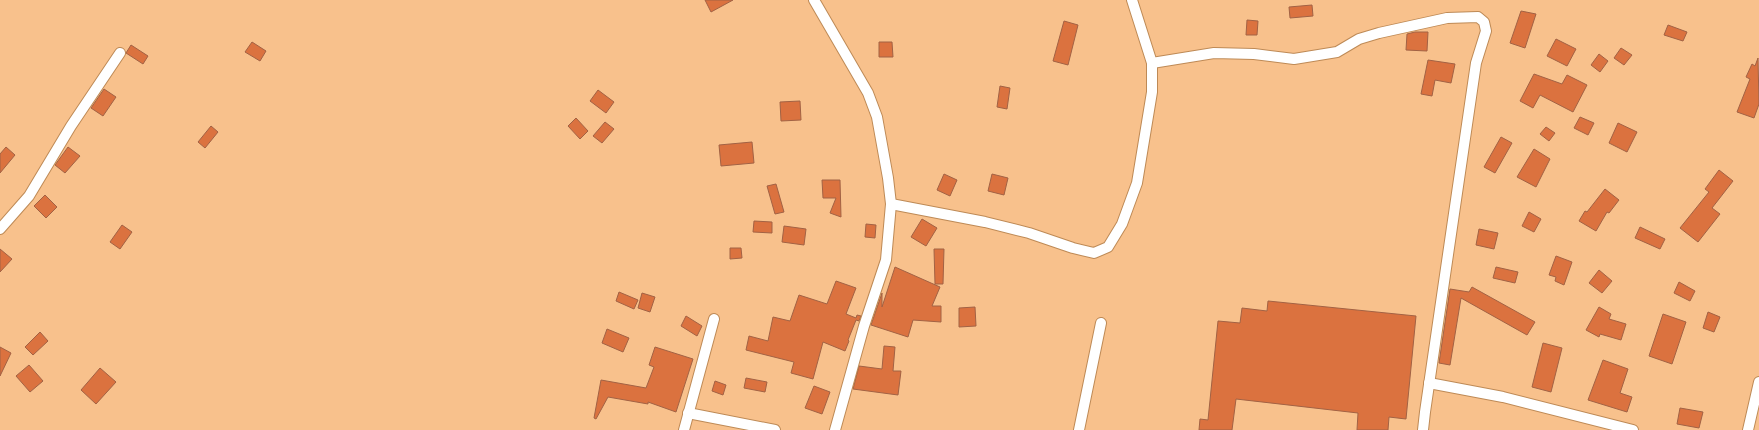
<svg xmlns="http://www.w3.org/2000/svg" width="1759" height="430" font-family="'PT Sans Narrow',sans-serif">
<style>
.building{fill:#db723f;stroke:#a26244}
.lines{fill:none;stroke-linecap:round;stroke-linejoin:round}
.minor-casing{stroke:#be8a56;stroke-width:12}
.minor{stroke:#fff;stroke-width:10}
</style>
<rect width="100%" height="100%" fill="#f8c18c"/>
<g class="building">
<path d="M705 0H733L711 12Z"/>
<path d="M1312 5 1313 16 1290 18 1289 7Z"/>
<path d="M1521 11 1536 14 1525 48 1510 43Z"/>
<path d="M1247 20 1258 21 1257 35H1246Z"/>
<path d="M1064 21 1078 25 1068 65 1053 61Z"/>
<path d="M1668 25 1687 32 1683 41 1664 35Z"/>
<path d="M1415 32H1428L1427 51 1406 50 1407 34Z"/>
<path d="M1556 39 1576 49 1567 66 1547 56Z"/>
<path d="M252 42 266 51 260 61 245 52Z"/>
<path d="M879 42H892L893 57H879Z"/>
<path d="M131 45 148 56 143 64 126 53Z"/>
<path d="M1621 48 1632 55 1624 65 1614 58Z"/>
<path d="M1599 54 1608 61 1600 72 1591 65Z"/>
<path d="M1758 58 1759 104 1754 118 1737 112 1750 79 1746 77 1752 64 1755 66Z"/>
<path d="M1428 60 1455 64 1451 83 1435 80 1432 96 1421 94Z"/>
<path d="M1534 74 1562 84 1567 75 1587 85 1573 112 1540 95 1533 108 1520 101Z"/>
<path d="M1000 86 1010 88 1007 109 997 107Z"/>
<path d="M104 89 116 97 103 116 91 108Z"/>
<path d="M598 90 614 102 606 113 590 101Z"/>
<path d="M800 101 801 120 781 121 780 102Z"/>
<path d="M1580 117 1594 123 1588 135 1574 128Z"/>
<path d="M576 118 588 131 580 139 568 126Z"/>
<path d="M605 122 614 129 602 143 593 136Z"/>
<path d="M1618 123 1637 132 1627 152 1609 143Z"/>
<path d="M211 126 218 132 205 148 198 142Z"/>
<path d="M1546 127 1555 133 1549 141 1540 134Z"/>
<path d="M1501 137 1512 143 1495 173 1484 167Z"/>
<path d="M752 142 754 163 721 166 719 145Z"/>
<path d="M6 147 15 155 0 173V154Z"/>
<path d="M68 147 80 156 65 173 55 165Z"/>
<path d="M1534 149 1550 159 1536 187 1517 177Z"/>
<path d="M1719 170 1733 181 1712 208 1720 214 1698 242 1680 228 1709 192 1705 189Z"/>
<path d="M944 174 957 180 950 196 937 190Z"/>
<path d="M992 174 1008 178 1004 195 988 191Z"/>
<path d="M822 180H840L841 217 830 213 836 198H823Z"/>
<path d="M776 184 784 212 775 214 767 186Z"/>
<path d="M1605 189 1619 200 1609 213 1607 212 1596 231 1579 221 1585 211 1587 212Z"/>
<path d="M45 195 57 207 46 218 34 206Z"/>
<path d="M1529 212 1541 219 1534 232 1522 226Z"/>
<path d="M922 219 937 228 926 246 911 237Z"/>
<path d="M754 221 772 222V233L753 232Z"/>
<path d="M866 224 876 225 875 238 865 237Z"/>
<path d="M122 225 132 232 120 249 110 242Z"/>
<path d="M784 226 806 229 804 245 782 242Z"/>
<path d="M1640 227 1665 239 1660 249 1635 238Z"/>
<path d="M1479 229 1498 233 1494 249 1476 245Z"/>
<path d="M730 248H741L742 258 730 259Z"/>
<path d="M0 249 12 259 0 272Z"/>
<path d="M934 249H944L943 284H935Z"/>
<path d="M1556 256 1572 262 1564 285 1555 281 1556 277 1549 275Z"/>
<path d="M895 267 940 287 932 306H941V322L913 320 908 337 871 325 882 293V307Z"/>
<path d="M1496 267 1518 272 1515 283 1493 278Z"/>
<path d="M1599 270 1612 281 1602 293 1589 283Z"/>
<path d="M836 281 856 288 846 314 856 318 857 315 861 316 859 321 856 320 848 340 849 341 845 351 823 342 813 379 791 373 794 362 746 350 749 336 768 341 773 317 790 321 799 295 827 304Z"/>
<path d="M1679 282 1695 291 1690 301 1674 293Z"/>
<path d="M1472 287 1535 322 1527 335 1461 298 1450 365 1439 363 1450 289 1469 292Z"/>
<path d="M619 292 638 300 634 309 616 301Z"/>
<path d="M642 293 655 297 650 312 638 308Z"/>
<path d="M1268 301 1416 316 1406 419 1389 417 1388 430H1357L1358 413 1236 399 1232 430H1199L1200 419 1208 420 1218 321 1240 323 1242 308 1267 311Z"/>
<path d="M975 307 976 326 959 327V308Z"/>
<path d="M1599 307 1611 314 1609 319 1626 324 1621 340 1600 334 1599 337 1586 330Z"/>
<path d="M1708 312 1720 317 1714 332 1703 328Z"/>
<path d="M1663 314 1686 322 1672 364 1649 356Z"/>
<path d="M686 316 702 326 697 336 681 326Z"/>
<path d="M607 329 629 338 623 352 602 343Z"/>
<path d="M40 332 48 341 33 355 25 347Z"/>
<path d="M1543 343 1562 348 1551 392 1532 387Z"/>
<path d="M884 346 895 347 893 371H901L898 395 853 389 859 366 882 369Z"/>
<path d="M0 347 11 353 0 376Z"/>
<path d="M655 347 693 359 676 412 648 402V404L608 397 596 419 594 418 601 380 646 388 654 367 649 365Z"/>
<path d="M1603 360 1628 369 1620 393 1632 397 1627 412 1588 400Z"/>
<path d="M29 365 43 381 30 392 16 376Z"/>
<path d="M100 368 116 382 96 404 81 390Z"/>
<path d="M746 378 767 382 765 392 744 388Z"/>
<path d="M715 381 726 385 723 395 712 391Z"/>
<path d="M814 386 830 392 822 414 805 408Z"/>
<path d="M1680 408 1703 412 1699 428 1677 424Z"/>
</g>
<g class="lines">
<g class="minor-casing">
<g id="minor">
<path d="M814 0 868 93 877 117 888 178 891 204 886 260 864 326 835 430"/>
<path d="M1152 63 1214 53 1254 54 1294 59 1337 52 1359 39 1379 33 1447 18 1478 17 1484 22 1486 31 1476 63 1425 412 1423 430"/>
<path d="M891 204 985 222 1029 233 1073 248 1094 253 1108 247 1122 224 1137 183 1152 92V63L1132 0"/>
<path d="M0 229 29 196 71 126 120 53"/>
<path d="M1429 383 1503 397 1633 430"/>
<path d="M688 413 775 430"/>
<path d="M684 430 714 319"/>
<path d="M1079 430 1101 323"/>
<path d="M1748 430 1759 382"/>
</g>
</g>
<use href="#minor" class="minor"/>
</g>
</svg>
